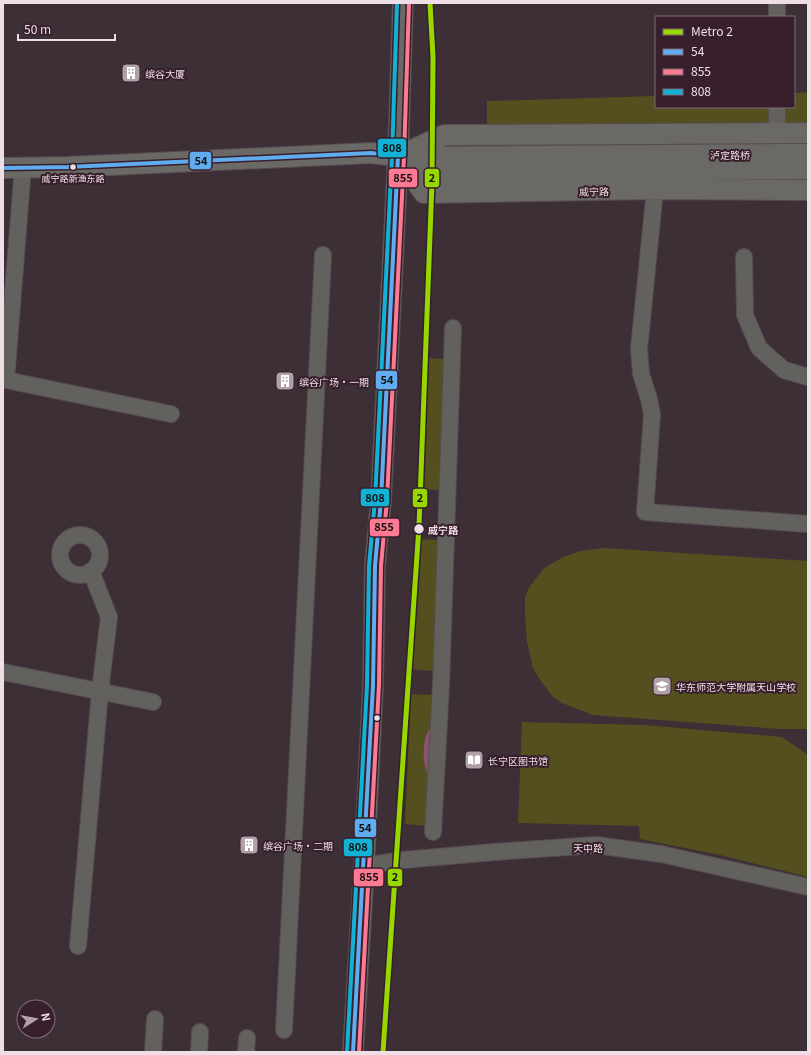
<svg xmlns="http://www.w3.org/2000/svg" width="811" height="1055" font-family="Georgia,'Noto Sans SC',serif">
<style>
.green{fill:#534f1e}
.water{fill:#8a5372}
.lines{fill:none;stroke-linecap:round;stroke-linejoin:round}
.minor-casing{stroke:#584c52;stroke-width:18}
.major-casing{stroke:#584c52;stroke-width:22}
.minor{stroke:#62615d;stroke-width:16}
.major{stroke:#6b6965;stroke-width:20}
.bus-1-casing{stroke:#371f2c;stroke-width:7}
.bus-2-casing{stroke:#371f2c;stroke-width:7}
.bus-3-casing{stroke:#371f2c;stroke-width:7}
.bus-1{stroke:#60acee;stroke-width:4}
.bus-2{stroke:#fe7a93;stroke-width:4}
.bus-3{stroke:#13b2d5;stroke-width:4}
.metro-1-casing{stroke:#371f2c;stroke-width:8}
.metro-1{stroke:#97d700;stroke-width:5}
.bus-dot{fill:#efdee6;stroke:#371f2c;stroke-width:1.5}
.labels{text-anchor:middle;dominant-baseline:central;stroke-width:4;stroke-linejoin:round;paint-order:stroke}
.bus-label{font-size:9px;fill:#efdee6;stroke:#371f2c}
.poi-label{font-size:10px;fill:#efdee6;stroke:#371f2c;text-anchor:start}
.street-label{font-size:10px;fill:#efdee6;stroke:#371f2c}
.stop-label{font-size:10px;font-weight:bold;fill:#efdee6;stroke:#371f2c;text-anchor:start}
.line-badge{stroke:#371f2c;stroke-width:1.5}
.pale-badge-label{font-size:11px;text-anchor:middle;font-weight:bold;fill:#111}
</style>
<rect width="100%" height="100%" fill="#3c2f36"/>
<g class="green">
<path d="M808 92V124L487 128V101L656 96V107H794V93Z"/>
<path d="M425 358 448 359 442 490 419 489Z"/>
<path d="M416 539 440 540 433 671 410 669Z"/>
<path d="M604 548 808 561V729H780L593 715 562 703 553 697 538 677 533 668 527 642 525 614V598L528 589 543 569 563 557 580 551Z"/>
<path d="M411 694 434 695 428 826 405 824Z"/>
<path d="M522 722 645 725 782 737 808 755V877L720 855 640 839 639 826 518 823Z"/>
</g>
<path class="water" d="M433 725 430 778C423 769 422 748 426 736 427 732 430 728 433 725Z"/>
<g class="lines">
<g class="minor-casing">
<g id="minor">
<path d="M777 17V3"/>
<path d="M777 134V107"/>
<path d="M655 189 639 349 641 374 649 399 652 415 645 512 808 524"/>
<path d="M744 257 745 315 759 348 784 370 808 377"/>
<path d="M3 379 6 380 23 167"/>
<path d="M6 380 171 414"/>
<circle cx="80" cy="555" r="20"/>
<path d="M3 672 153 702"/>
<path d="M433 832 441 685 453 328"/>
<path d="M364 866 403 860 494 852 596 845 661 854 808 887"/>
<path d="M78 946 100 691 109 617 91 571"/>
<path d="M284 1030 323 255"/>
<path d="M153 1052 155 1019"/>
<path d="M199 1052 200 1032"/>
<path d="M246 1052 247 1038"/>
</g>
</g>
<g class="major-casing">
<g id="major">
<path d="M402 155 444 135 808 133"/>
<path d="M398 156 424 193 655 189 808 190"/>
<path d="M405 161 425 174 654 170 808 169"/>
<path d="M3 168 68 167 371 153 398 156 423 157 808 154"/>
<path d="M353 1052 364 866 373 685 375 566 381 500 398 156 403 3"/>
</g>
</g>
<use href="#minor" class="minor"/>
<use href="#major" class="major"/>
<g class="bus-1-casing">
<g id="bus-1">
<path d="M3 168 68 167 371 153 398 156"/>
<path d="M353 1052 373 685 375 566 381 500 398 156"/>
</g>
</g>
<g class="bus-2-casing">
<path id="bus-2" d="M359 1052 379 685 381 566 387 500 404 156 409 3"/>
</g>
<g class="bus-3-casing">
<path id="bus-3" d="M347 1052 367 685 369 566 375 500 392 156 397 3"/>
</g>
<use href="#bus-1" class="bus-1"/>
<use href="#bus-2" class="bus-2"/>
<use href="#bus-3" class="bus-3"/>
<g class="metro-1-casing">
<path id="metro-1" d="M383 1052 419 526 432 182 433 57 430 3"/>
</g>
<use href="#metro-1" class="metro-1"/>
</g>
<defs>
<g id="building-square" transform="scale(1)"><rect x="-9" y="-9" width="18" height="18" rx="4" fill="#b0a1a8" stroke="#371f2c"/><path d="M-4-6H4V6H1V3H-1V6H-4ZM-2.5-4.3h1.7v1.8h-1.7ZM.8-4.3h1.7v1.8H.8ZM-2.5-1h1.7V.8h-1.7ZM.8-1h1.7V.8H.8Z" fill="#fff"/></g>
<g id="school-square" transform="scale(1)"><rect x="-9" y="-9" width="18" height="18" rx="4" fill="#b0a1a8" stroke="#371f2c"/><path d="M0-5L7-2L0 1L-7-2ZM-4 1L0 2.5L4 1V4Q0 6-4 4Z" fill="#fff"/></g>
<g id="library-square" transform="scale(1)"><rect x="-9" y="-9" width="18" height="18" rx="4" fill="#b0a1a8" stroke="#371f2c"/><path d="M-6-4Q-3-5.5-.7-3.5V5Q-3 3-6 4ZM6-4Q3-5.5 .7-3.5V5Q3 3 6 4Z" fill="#fff"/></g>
</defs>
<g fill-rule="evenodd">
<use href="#building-square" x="131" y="73"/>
<use href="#building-square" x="285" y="381"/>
<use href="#school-square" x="662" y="686"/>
<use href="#library-square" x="474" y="760"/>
<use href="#building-square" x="249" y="845"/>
</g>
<g class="bus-dot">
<circle cx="73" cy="167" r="3.5"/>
<circle cx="419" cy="529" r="5.5"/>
<circle cx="377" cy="718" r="3.5"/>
</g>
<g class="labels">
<g class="bus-label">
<text x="73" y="178">威宁路新渔东路</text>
</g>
<g class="poi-label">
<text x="145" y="73">缤谷大厦</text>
<text x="299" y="381">缤谷广场·一期</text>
<text x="676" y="686">华东师范大学附属天山学校</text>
<text x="488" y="760">长宁区图书馆</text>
<text x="263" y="845">缤谷广场·二期</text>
</g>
<g class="street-label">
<text x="730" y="154">泸定路桥</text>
<text transform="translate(594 191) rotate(-1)">威宁路</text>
<text x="588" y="847">天中路</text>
</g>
<g class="stop-label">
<text x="428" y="529">威宁路</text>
</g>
</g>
<g class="line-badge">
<rect x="377" y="138" width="30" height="20" rx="4" fill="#13b2d5"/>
<rect x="189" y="151" width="23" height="19" rx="4" fill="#60acee"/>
<rect x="388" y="168" width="30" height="20" rx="4" fill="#fe7a93"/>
<rect x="424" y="168" width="16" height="20" rx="4" fill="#97d700"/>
<rect x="375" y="370" width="23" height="20" rx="4" fill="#60acee"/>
<rect x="360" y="488" width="30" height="19" rx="4" fill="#13b2d5"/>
<rect x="412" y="488" width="16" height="20" rx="4" fill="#97d700"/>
<rect x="369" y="518" width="31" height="19" rx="4" fill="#fe7a93"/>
<rect x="354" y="818" width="23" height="20" rx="4" fill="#60acee"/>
<rect x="343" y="838" width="30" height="19" rx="4" fill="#13b2d5"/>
<rect x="353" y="868" width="31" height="19" rx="4" fill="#fe7a93"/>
<rect x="387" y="868" width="16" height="19" rx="4" fill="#97d700"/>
</g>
<g class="pale-badge-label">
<text x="392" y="152">808</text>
<text x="201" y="165">54</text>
<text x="403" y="182">855</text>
<text x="432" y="182">2</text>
<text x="387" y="384">54</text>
<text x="375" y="502">808</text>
<text x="420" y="502">2</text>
<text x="384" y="531">855</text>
<text x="365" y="832">54</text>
<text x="358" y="851">808</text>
<text x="369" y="881">855</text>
<text x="395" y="881">2</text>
</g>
<rect width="811" height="1055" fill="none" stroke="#efdee6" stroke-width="8"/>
<rect x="655" y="16" width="140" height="92" fill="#371f2c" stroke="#816b76"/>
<rect x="663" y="29" width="20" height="6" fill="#97d700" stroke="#816b76"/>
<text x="691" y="36" font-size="12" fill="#efdee6">Metro 2</text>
<rect x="663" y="49" width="20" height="6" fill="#60acee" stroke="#816b76"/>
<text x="691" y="56" font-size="12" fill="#efdee6">54</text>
<rect x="663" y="69" width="20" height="6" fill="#fe7a93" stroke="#816b76"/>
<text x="691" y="76" font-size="12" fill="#efdee6">855</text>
<rect x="663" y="89" width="20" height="6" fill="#13b2d5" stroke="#816b76"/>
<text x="691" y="96" font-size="12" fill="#efdee6">808</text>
<g transform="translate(36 1019) rotate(79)"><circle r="19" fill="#371f2c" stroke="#816b76"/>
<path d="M0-3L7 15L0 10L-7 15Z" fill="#b0a1a8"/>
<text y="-6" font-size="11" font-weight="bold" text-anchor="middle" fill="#efdee6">N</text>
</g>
<path d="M18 34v6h97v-6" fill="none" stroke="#efdee6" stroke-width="2"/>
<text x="24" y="34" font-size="12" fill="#efdee6" stroke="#371f2c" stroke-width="3" paint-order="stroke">50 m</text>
</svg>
